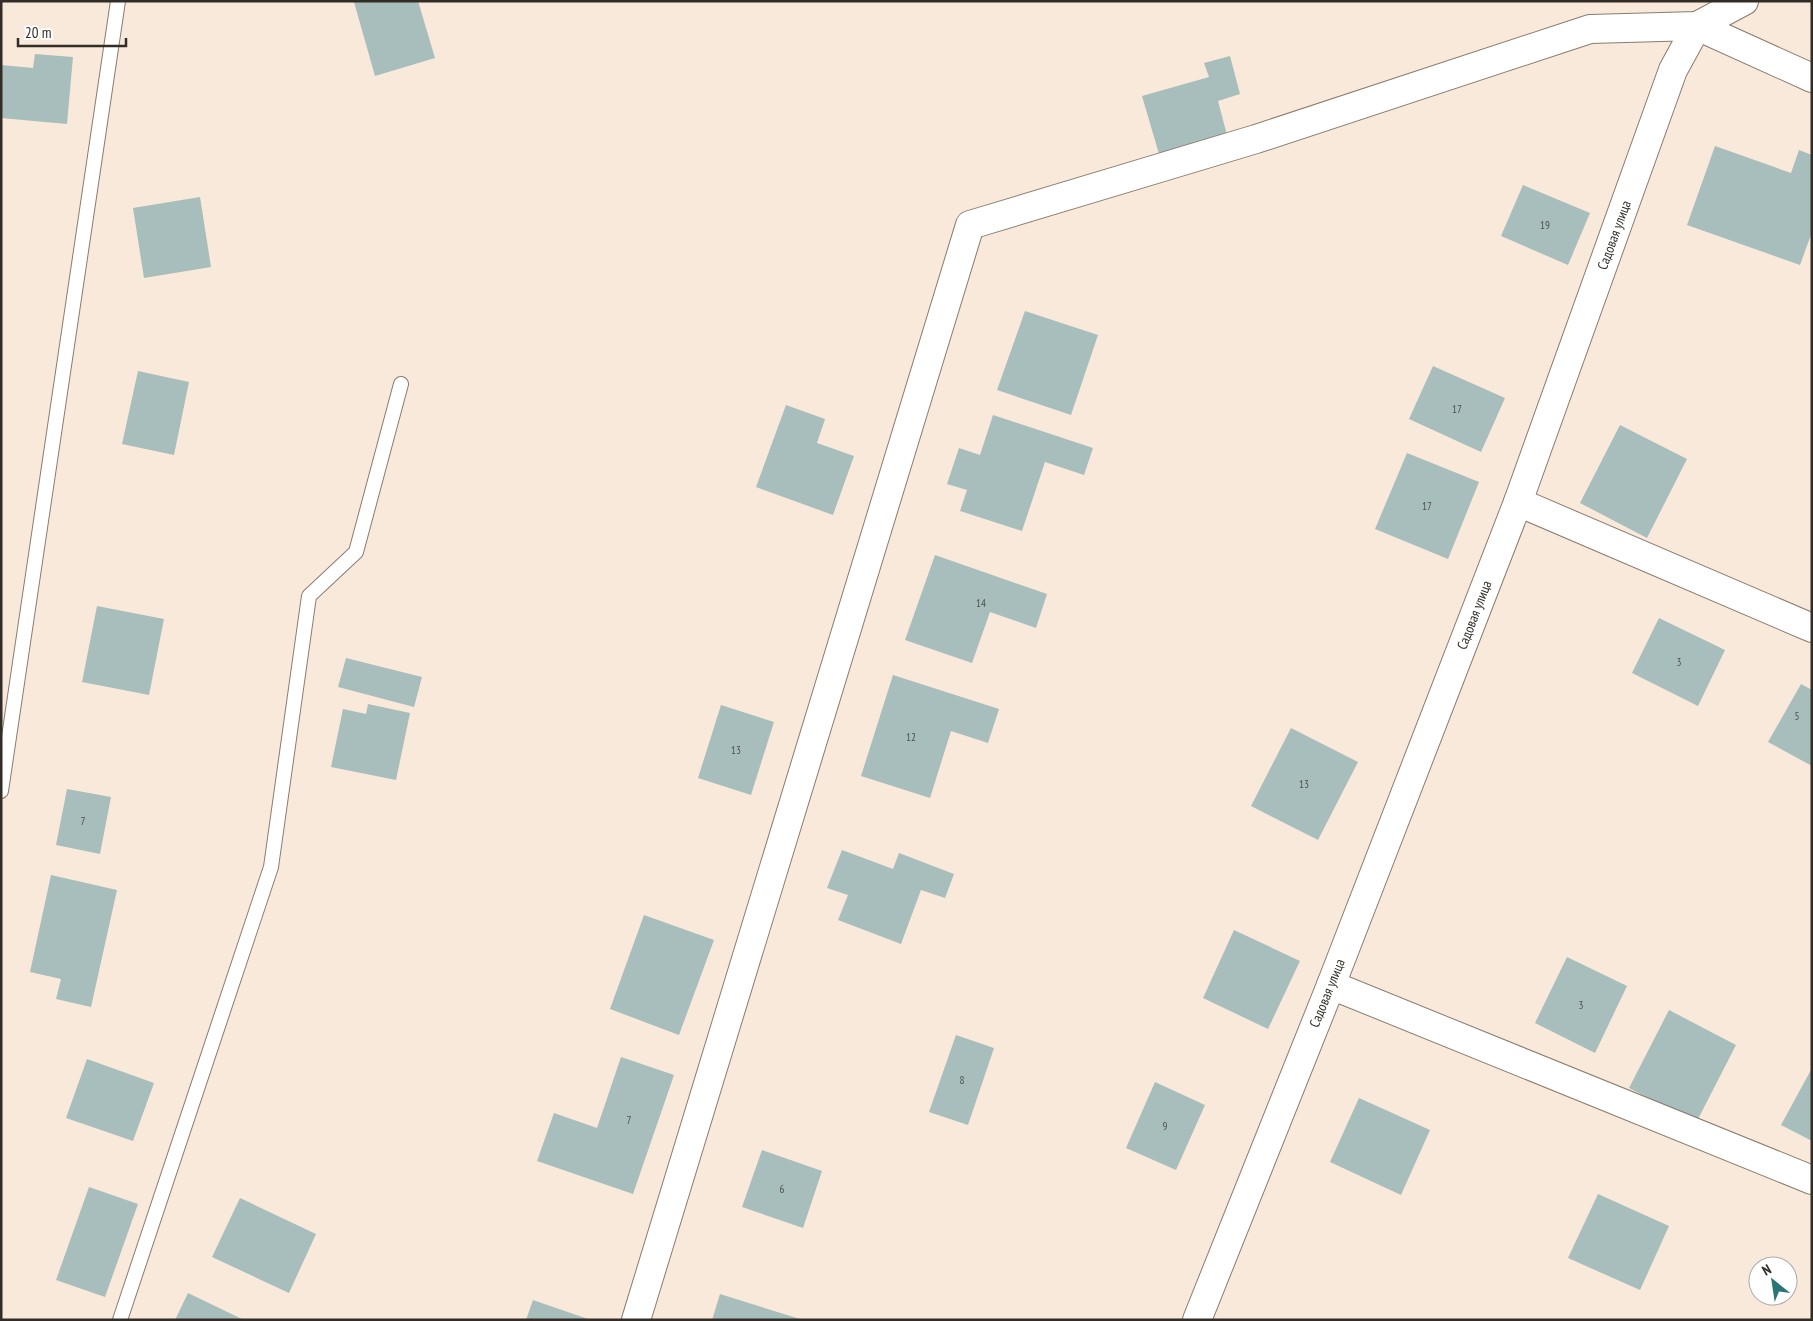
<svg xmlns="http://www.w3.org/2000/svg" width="1813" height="1321" font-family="'PT Sans Narrow',sans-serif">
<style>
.building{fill:#a7bebd}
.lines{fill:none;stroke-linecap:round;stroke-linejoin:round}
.service-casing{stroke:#897c6f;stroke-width:16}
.minor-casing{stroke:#897c6f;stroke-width:30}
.service{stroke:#fff;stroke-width:14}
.minor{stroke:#fff;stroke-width:28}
.labels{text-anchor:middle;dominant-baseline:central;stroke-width:4;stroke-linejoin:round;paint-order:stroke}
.number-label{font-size:11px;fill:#4f514c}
.street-label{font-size:14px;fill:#322d27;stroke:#fff}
</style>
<rect width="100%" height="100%" fill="#f9e9db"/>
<g class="building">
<path d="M357 1H418L435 58 375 76 354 2Z"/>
<path d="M35 54 73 57 67 124 1 118V65L33 68Z"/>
<path d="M1230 56 1240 94 1218 101 1227 135 1159 154 1142 96 1209 77 1204 63Z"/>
<path d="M1715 146 1791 173 1799 150 1812 155V232L1800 265 1687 225Z"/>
<path d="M1523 185 1590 213 1568 265 1501 236Z"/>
<path d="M200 197 211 267 144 278 133 208Z"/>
<path d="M1025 311 1098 335 1071 415 997 390Z"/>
<path d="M1433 366 1505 398 1481 452 1409 419Z"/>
<path d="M138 371 189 382 174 455 122 444Z"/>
<path d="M786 405 825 419 817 443 854 456 833 515 756 487Z"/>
<path d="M993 415 1093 448 1084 475 1045 462 1022 531 960 511 967 490 947 484 959 448 980 455Z"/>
<path d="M1620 425 1687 459 1647 538 1580 503Z"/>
<path d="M1407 453 1479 482 1448 559 1375 529Z"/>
<path d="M935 555 1047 594 1036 628 990 612 972 663 905 640Z"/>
<path d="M97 606 164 619 149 695 82 682Z"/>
<path d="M1659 618 1725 650 1698 706 1632 673Z"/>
<path d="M346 658 422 677 414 707 338 687Z"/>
<path d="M893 675 999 709 988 743 951 731 930 798 861 776Z"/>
<path d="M1801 684 1812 690V766L1768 742Z"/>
<path d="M368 704 410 713 396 780 331 767 343 709 366 714Z"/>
<path d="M721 705 774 722 751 795 698 778Z"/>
<path d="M1291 728 1358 762 1318 840 1251 806Z"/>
<path d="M67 789 111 797 100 854 56 845Z"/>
<path d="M842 850 893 869 899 853 954 874 945 898 921 890 901 944 838 920 848 895 827 888Z"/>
<path d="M51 875 117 890 91 1007 56 999 61 979 30 972Z"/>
<path d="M644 915 714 940 679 1035 610 1009Z"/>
<path d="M1234 930 1300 961 1268 1029 1203 998Z"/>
<path d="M1567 957 1627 986 1595 1053 1535 1023Z"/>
<path d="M1669 1010 1736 1045 1696 1123 1629 1088Z"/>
<path d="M956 1035 994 1048 968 1125 929 1112Z"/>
<path d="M621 1057 674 1075 633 1194 537 1161 554 1113 597 1128Z"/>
<path d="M87 1059 154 1083 133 1141 66 1118Z"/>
<path d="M1812 1068V1141L1781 1125Z"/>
<path d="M1155 1082 1205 1105 1176 1170 1126 1148Z"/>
<path d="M1359 1098 1430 1130 1401 1195 1330 1162Z"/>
<path d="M762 1150 822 1171 803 1228 742 1207Z"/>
<path d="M89 1187 138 1204 105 1297 56 1280Z"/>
<path d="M1598 1194 1669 1226 1640 1290 1568 1258Z"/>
<path d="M240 1198 316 1234 289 1293 212 1257Z"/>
<path d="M188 1293 244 1320H175Z"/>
<path d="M720 1294 800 1319V1320H712Z"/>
<path d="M533 1300 588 1319V1320H526Z"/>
</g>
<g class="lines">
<g class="service-casing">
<g id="service">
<path d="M1 791 118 1"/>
<path d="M120 1320 271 867 309 596 356 552 401 384"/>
</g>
</g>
<g class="minor-casing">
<g id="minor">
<path d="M1518 502 1812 628"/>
<path d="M1331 985 1812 1180"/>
<path d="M636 1320 970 225 1256 139 1590 29 1697 26 1744 1"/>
<path d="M1197 1320 1331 985 1518 502 1673 70 1697 26 1812 78"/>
</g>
</g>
<use href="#service" class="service"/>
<use href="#minor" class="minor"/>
</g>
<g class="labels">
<g class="number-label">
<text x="1545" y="225">19</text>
<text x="1457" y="409">17</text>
<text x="1427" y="506">17</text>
<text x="981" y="603">14</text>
<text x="1679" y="662">3</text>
<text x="1797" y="716">5</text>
<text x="911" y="737">12</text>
<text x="736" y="750">13</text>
<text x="1304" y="784">13</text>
<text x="83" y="821">7</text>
<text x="1581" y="1005">3</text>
<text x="962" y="1080">8</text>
<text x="629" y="1120">7</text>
<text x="1165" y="1126">9</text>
<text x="782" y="1189">6</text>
</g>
<g class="street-label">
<text transform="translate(1614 235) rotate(-70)">Садовая улица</text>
<text transform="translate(1474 615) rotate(-69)">Садовая улица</text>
<text transform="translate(1327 993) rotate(-68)">Садовая улица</text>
</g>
</g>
<rect width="1813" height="1321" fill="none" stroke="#322d27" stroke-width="5"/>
<g transform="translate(1773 1281) rotate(330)"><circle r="24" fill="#ffffff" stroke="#adaba9"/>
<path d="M0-4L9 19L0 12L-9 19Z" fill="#2b7574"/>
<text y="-8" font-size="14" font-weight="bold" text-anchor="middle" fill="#322d27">N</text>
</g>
<path d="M18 38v8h108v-8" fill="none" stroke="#322d27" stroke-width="2.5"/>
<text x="25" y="38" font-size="15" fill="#322d27" stroke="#ffffff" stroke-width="4" paint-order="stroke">20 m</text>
</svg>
